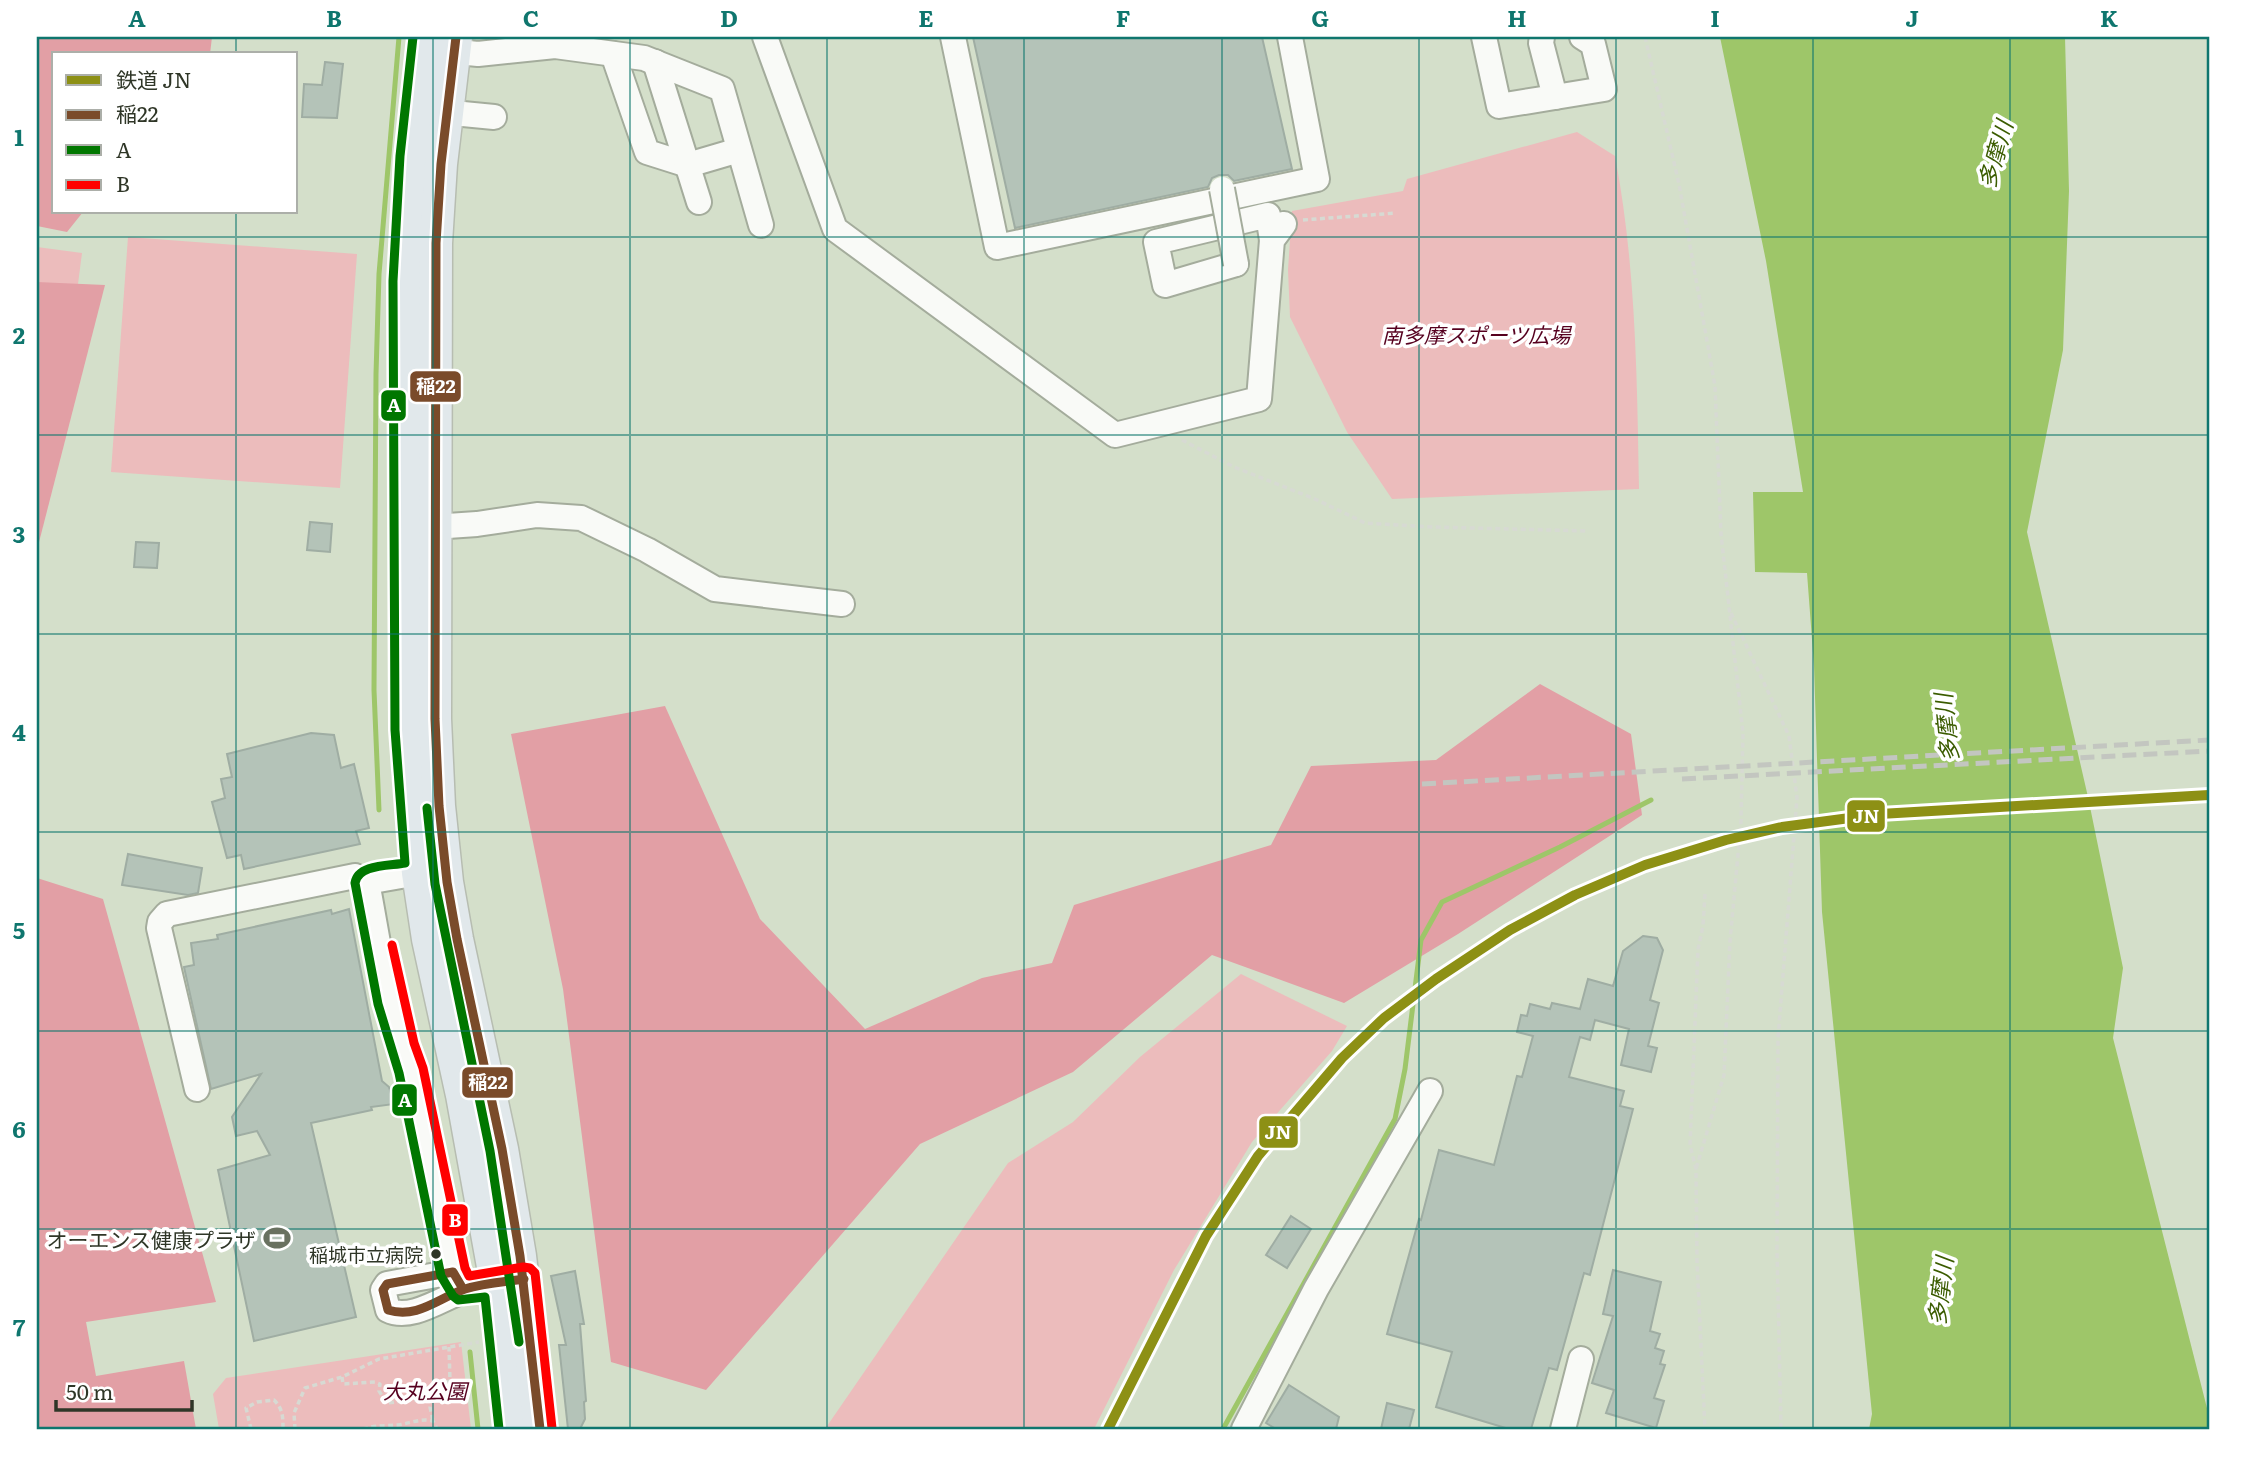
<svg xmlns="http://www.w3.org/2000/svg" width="2246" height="1466" font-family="Literata,'Noto Sans JP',serif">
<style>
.green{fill:#ecbcbc}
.forest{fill:#e29fa5}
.water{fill:#9ec669}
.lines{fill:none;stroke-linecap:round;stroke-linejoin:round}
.stream{stroke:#9ec669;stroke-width:5}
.building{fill:#b4c3b8;stroke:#9fada3;stroke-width:2}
.minor-casing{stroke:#a4ac9c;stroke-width:28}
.major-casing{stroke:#b7bdb1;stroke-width:35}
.path{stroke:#d7dad3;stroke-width:3.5;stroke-dasharray:5 3.5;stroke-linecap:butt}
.minor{stroke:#f9faf7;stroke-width:24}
.major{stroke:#e1e8eb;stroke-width:32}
.rail{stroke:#c3c6c0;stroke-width:5;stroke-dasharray:14 7;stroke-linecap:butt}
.minor-bridge-casing{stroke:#a4ac9c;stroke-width:28;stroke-linecap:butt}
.minor-bridge{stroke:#f9faf7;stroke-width:24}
.bus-1-casing{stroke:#fff;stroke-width:14}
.bus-2-casing{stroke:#fff;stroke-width:14}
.bus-3-casing{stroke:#fff;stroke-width:14}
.bus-1{stroke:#7a4b2a;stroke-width:9}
.bus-2{stroke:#070;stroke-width:9}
.bus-3{stroke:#f00;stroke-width:9}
.rail-1-casing{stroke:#fff;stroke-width:16}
.rail-1{stroke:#8d9015;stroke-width:10}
.grid{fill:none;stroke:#0f766e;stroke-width:2;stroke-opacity:0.55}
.bus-dot{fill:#2f3627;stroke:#fff;stroke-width:2.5}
.labels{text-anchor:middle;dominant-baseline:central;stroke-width:7;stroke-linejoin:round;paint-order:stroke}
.bus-label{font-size:19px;fill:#2f3627;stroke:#fff;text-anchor:end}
.park-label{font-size:21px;font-style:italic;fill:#56001f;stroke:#fff}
.poi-label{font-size:21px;fill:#2f3627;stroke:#fff;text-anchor:end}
.water-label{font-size:23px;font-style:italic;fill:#3b5c00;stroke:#fff}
.line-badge{stroke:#fff;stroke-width:2.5}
.badge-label{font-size:19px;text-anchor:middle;font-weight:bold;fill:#fff}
.neatline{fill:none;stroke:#0f766e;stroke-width:2.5}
.grid-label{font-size:23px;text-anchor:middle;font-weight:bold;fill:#0f766e}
</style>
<rect width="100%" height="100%" fill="#d4dfca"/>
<g class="green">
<path d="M1577 132 1615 156C1636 266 1637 377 1639 489L1392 499 1347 432 1290 317 1288 270 1292 211 1403 191 1407 179Z"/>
<path d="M128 237 357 254 340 488 111 472Z"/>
<path d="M37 247 82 253 75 307 37 302Z"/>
<path d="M1241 974 1347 1026 1332 1051 1252 1142 1174 1270 1094 1429H825L1008 1163 1073 1122 1140 1057Z"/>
<path d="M461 1342 471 1429H219L213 1394 226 1378Z"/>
</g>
<g class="forest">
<path d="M37 37H212L210 54H54V212H83L67 232 37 226Z"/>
<path d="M37 282 105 285 37 550Z"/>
<path d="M1540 684 1631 734 1642 815 1458 934 1344 1003 1212 955 1073 1072 920 1144 706 1390 611 1362 563 989 511 734 665 706 760 919 865 1029 982 978 1052 963 1074 905 1271 845 1311 766 1436 760Z"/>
<path d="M37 878 103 899 216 1302 86 1322 96 1376 184 1361 196 1429H37Z"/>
</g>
<path class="water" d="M1720 37H2065L2069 191 2063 350 2027 532 2088 797 2123 968 2113 1038 2209 1416V1429H1869L1872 1414 1822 912 1814 666 1807 573 1755 572 1753 492H1803L1766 261Z"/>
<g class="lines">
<g class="stream">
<path d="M379 810 374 690 376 374 379 274 399 37"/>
<path d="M470 1352 478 1429"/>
<path d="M1223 1429 1395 1119 1405 1069 1421 940 1442 902 1560 847 1651 800"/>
</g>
</g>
<g class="building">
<path d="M973 37H1262L1292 169 1234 181 1228 175H1219L1212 178 1208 187 1015 228Z"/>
<path d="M325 62 343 64 337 118 302 117 304 84 322 85Z"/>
<path d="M310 522 332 524 330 552 307 550Z"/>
<path d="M136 542 159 543 157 568 134 567Z"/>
<path d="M311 733 334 735 341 768 354 764 369 828 356 831 360 844 244 869 241 855 227 858 212 802 225 798 221 779 232 777 227 754Z"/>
<path d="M128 854 202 868 198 893 188 895 122 885Z"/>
<path d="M349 909 382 1081 389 1087 394 1104 371 1107 372 1110 311 1123 356 1317 254 1341 218 1170 270 1155 257 1131 236 1136 232 1117 261 1074 211 1089 184 967 194 965 191 943 218 939 217 935 331 910 332 914Z"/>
<path d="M1643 936 1657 938 1663 950 1650 1000 1659 1003 1648 1046 1657 1048 1651 1072 1621 1065 1629 1029 1595 1020 1590 1040 1580 1037 1569 1077 1624 1091 1620 1106 1633 1109 1590 1275 1584 1273 1557 1370 1549 1368 1531 1429H1509L1436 1407 1452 1352 1387 1334 1419 1219 1421 1220 1439 1150 1494 1165 1517 1076 1522 1077 1533 1036 1517 1032 1521 1015 1527 1016 1530 1004 1550 1009 1552 1003 1580 1009 1588 979 1613 986 1623 951Z"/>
<path d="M1291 1216 1311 1229 1287 1268 1266 1255Z"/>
<path d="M1613 1270 1661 1282 1650 1331 1660 1334 1655 1348 1664 1351 1660 1364 1665 1365 1654 1398 1664 1401 1656 1428 1606 1413 1614 1390 1592 1383 1613 1316 1603 1314Z"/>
<path d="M575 1271 584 1324H580L586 1401 584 1402 585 1419 580 1429H568L559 1345H566L551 1276Z"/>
<path d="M1289 1385 1339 1417 1336 1429H1276L1266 1423Z"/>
<path d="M1387 1403 1414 1410 1409 1429H1381Z"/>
</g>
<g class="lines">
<g class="minor-casing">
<g id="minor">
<path d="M765 37 835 229 1115 435 1259 399 1272 240 1284 224"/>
<path d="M953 37 997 247 1317 179 1290 37"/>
<path d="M1484 37 1499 106 1555 97"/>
<path d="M1542 37 1541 43 1555 97 1604 89 1593 44 1582 37"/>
<path d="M438 50 478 54 555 46 644 58 722 89 761 225"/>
<path d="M613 54 647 152 688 165 739 150"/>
<path d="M655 62 699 202"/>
<path d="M432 111 494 117"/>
<path d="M1236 264 1165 285 1156 242 1268 215 1272 240"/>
<path d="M418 528 477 524 537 515 581 518 647 550 715 589 842 604"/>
<path d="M367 882C379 944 387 1011 411 1070L453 1272 463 1289"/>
<path d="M197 1089 159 928 160 922 167 914 355 876 367 882 418 873 432 877"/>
<path d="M453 1272 387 1284 383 1290 388 1310C414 1323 451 1291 478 1286"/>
<path d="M1244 1429 1316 1289 1430 1091"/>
<path d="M1563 1429 1581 1359"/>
</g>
</g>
<g class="major-casing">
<g id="major">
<path d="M425 37 412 157 405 281 409 774 418 873 428 939 462 1095 496 1283 511 1429"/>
<path d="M456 37 441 164 436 243 435 719 439 806 447 882 457 939 502 1149 520 1256 540 1429"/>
</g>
</g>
<g class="path">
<path d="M1645 37 1679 184 1715 386 1721 534 1743 733 1741 822 1730 941 1724 1075 1696 1169"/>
<path d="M1303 220 1396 213"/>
<path d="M1182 440 1234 467 1315 499 1365 523 1433 527 1588 531"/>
<path d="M1731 613 1789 736 1797 798 1778 1038 1777 1250 1781 1429"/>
<path d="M1705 894 1703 926 1698 949 1690 1145 1696 1169 1697 1262 1705 1429"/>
<path d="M342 1377 343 1384 375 1382 380 1384 379 1391 387 1403 431 1398 430 1407 433 1421"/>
<path d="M431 1397V1387L450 1381 449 1347"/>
<path d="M251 1429 246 1408 257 1402 274 1400C283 1409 283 1417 283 1429"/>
<path d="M295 1429 294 1413 305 1388 342 1377 379 1359 479 1342"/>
<path d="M363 1429C375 1425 385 1426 398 1425 411 1423 421 1418 433 1421L437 1429"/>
</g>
<use href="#minor" class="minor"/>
<use href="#major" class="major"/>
<g class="rail">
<path d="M1682 779 2209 751"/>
<path d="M1422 784 2209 740"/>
</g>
<g class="minor-bridge-casing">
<path id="minor-bridge" d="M1222 189 1236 264"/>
</g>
<use href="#minor-bridge" class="minor-bridge"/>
<g class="bus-1-casing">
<g id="bus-1">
<path d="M456 37 441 164 436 243 435 719 439 806 447 882 457 939 502 1149 520 1256 540 1429"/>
<path d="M463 1289 453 1272 387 1284 383 1290 388 1310C418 1319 438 1298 465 1289 484 1283 504 1282 524 1279"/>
</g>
</g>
<g class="bus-2-casing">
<g id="bus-2">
<path d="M413 37 400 156 393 281 395 730 405 863C389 866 358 864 355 883L378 1004 399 1073 441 1276 453 1296 458 1300 485 1297 499 1429"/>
<path d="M427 808 435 884 490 1151 519 1342"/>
</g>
</g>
<g class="bus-3-casing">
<path id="bus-3" d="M392 945 414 1043 423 1068 465 1268 469 1276 523 1267 530 1268 535 1273 552 1428"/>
</g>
<use href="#bus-1" class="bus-1"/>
<use href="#bus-2" class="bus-2"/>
<use href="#bus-3" class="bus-3"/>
<g class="rail-1-casing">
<path id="rail-1" d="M1108 1429 1206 1236 1258 1156 1342 1058 1384 1018 1436 979 1510 930 1575 895 1645 865 1726 840 1782 827 1880 814 2209 795"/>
</g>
<use href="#rail-1" class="rail-1"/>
</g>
<path class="grid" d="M236 37V54M433 37V1429M630 37V1429M827 37V1429M1024 37V1429M1222 37V1429M1419 37V1429M1616 37V1429M1813 37V1429M2010 37V1429M236 212V1429M37 237H2209M37 435H2209M37 634H2209M37 832H2209M37 1031H2209M37 1229H2209"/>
<defs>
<g id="stadium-bare" transform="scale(2.1)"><path d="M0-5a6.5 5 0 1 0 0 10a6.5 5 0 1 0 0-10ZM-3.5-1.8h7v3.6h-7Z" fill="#697160" stroke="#fff" stroke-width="2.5" paint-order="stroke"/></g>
</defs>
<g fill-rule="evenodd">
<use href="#stadium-bare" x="277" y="1238"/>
</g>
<circle class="bus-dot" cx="436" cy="1254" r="6"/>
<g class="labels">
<g class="bus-label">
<text x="423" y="1254">稲城市立病院</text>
</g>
<g class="park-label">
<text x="1476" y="333">南多摩スポーツ広場</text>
<text x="425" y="1389">大丸公園</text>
</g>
<g class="poi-label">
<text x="256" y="1238">オーエンス健康プラザ</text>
</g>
<g class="water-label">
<text transform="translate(1994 154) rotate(-74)">多摩川</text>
<text transform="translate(1945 728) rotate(-96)">多摩川</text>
<text transform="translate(1939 1291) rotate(-83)">多摩川</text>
</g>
</g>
<g class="line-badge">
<rect x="409" y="370" width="53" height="33" rx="7" fill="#7a4b2a"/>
<rect x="380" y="389" width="27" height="33" rx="7" fill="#070"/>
<rect x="1846" y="799" width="40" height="34" rx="7" fill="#8d9015"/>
<rect x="461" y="1066" width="53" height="33" rx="7" fill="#7a4b2a"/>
<rect x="391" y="1083" width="27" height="34" rx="7" fill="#070"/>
<rect x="1258" y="1115" width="41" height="34" rx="7" fill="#8d9015"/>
<rect x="441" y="1203" width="28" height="34" rx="7" fill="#f00"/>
</g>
<g class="badge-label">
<text x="436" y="393">稲22</text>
<text x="394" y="412">A</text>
<text x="1866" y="823">JN</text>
<text x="488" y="1089">稲22</text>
<text x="405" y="1107">A</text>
<text x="1278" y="1139">JN</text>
<text x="455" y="1227">B</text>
</g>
<rect width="2246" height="1466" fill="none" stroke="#ffffff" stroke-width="77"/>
<rect x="52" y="52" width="245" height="161" fill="#ffffff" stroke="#acafa9" stroke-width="2"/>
<rect x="66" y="75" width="35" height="10" fill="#8d9015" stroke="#acafa9" stroke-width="2"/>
<text x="116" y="88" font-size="21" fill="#2f3627">鉄道 JN</text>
<rect x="66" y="110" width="35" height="10" fill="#7a4b2a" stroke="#acafa9" stroke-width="2"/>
<text x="116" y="122" font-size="21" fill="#2f3627">稲22</text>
<rect x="66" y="145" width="35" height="10" fill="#007700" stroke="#acafa9" stroke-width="2"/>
<text x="116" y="158" font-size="21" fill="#2f3627">A</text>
<rect x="66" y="180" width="35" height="10" fill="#ff0000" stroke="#acafa9" stroke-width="2"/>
<text x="116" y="192" font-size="21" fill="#2f3627">B</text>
<path d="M56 1400v10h136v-10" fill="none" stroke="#2f3627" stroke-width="3.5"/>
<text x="66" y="1400" font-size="21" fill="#2f3627" stroke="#ffffff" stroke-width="5" paint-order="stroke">50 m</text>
<rect x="38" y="38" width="2170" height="1390" class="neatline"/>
<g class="grid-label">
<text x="137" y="27">A</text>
<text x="334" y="27">B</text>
<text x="531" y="27">C</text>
<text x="729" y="27">D</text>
<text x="926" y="27">E</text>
<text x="1123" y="27">F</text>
<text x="1320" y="27">G</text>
<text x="1517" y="27">H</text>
<text x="1715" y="27">I</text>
<text x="1912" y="27">J</text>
<text x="2109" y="27">K</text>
<text x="19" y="146">1</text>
<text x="19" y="344">2</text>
<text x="19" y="543">3</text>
<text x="19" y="741">4</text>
<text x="19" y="939">5</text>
<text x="19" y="1138">6</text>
<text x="19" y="1336">7</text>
</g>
</svg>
